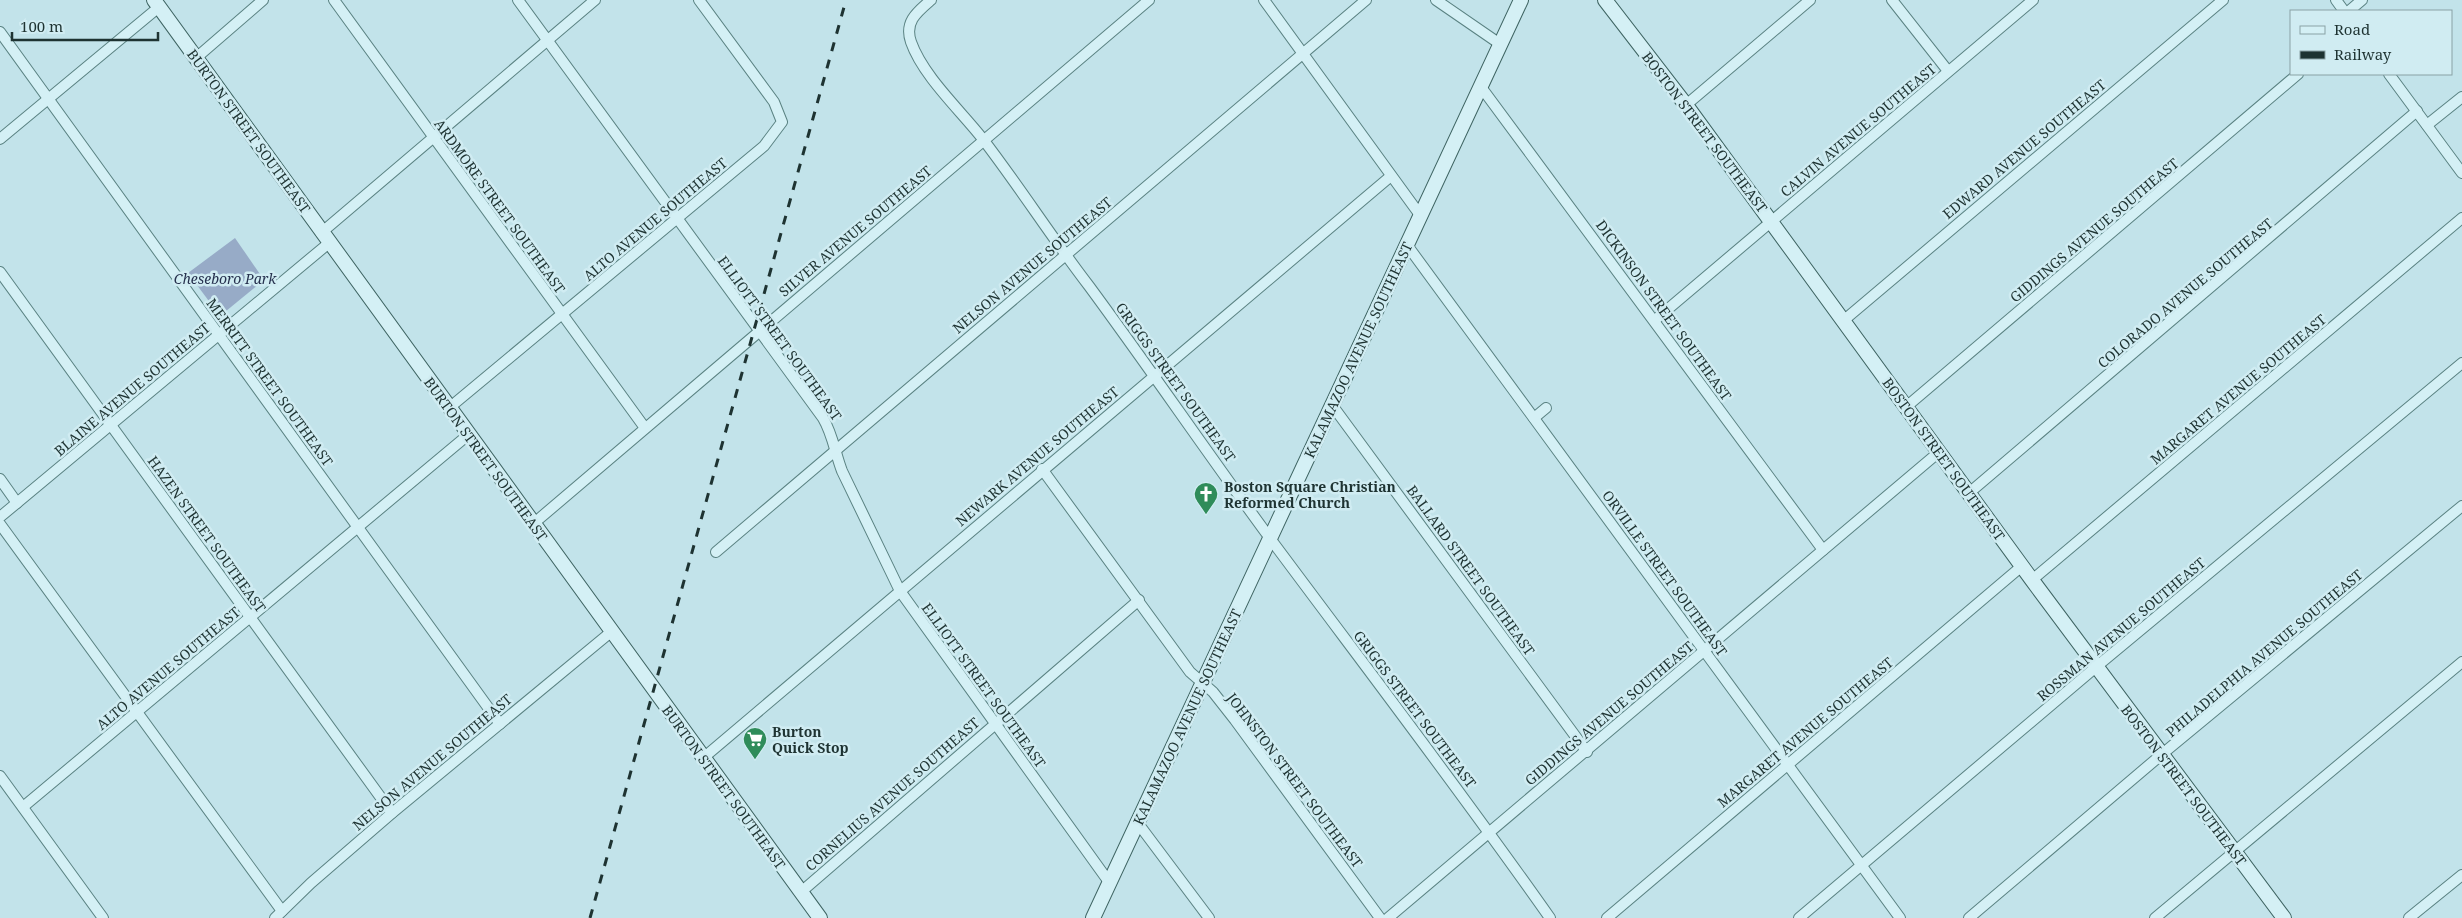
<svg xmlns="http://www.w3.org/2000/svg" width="2462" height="918" font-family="'Noto Serif',serif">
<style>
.green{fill:#97abc7}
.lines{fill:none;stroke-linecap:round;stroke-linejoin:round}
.street-casing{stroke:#5a8282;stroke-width:12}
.secondary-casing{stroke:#3e6462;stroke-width:16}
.street{stroke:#d4f0f5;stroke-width:10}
.secondary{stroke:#d4f0f5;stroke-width:14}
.rail{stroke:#1e3332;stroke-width:3;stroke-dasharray:9 9;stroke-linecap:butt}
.labels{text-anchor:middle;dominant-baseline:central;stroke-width:5;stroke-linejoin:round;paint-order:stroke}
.street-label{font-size:14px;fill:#1e3332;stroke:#d0ecf2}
.park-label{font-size:14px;font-style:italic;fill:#26314e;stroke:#d0ecf2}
.poi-label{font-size:14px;font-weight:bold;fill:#1e3332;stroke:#d0ecf2;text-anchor:start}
</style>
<rect width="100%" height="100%" fill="#c2e3ea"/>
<path class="green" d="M235 238 264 280 220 316 188 273Z"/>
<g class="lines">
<g class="street-casing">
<g id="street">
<path d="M334 0 645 428"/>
<path d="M518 0 823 418C833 435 835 453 842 471L900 591 1109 882"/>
<path d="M931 0C917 12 904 22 911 42 923 76 960 110 982 138 1019 186 1052 238 1089 286 1151 370 1210 457 1272 541 1365 666 1460 790 1550 918"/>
<path d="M1264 0 1420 215"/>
<path d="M1436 0 1500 44"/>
<path d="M1892 0 1948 71"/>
<path d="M2336 0 2344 11"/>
<path d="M2349 11 2362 0"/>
<path d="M0 32 500 724"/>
<path d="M196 58 263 0"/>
<path d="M2389 74 2462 173"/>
<path d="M1481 87 1823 550"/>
<path d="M1686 105 1810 0"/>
<path d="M2427 125 2462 97"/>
<path d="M0 139 159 7"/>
<path d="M321 233 595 0"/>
<path d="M1407 245 1900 918"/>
<path d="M0 272 392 813"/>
<path d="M1655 320 2033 0"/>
<path d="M1843 321 2223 0"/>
<path d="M1332 405 1587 752"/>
<path d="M1906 407 2298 74"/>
<path d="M449 408 764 146 782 122 774 102 699 0"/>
<path d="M1534 418 1546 408"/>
<path d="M1042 469 1190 672 1213 692 1235 720 1380 918"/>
<path d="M0 479 17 503"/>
<path d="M1969 493 2417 111"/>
<path d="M0 517 329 243"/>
<path d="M0 524 282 911"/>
<path d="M533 524 1149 0"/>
<path d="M716 552 1366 0"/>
<path d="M2032 580 2462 218"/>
<path d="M702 759 1391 176"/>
<path d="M0 776 103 918"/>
<path d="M23 807 468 435"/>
<path d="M1137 822 1209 918"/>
<path d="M801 892 1139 600"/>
<path d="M275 918 311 883 392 813 611 632"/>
<path d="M1388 918 1939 452"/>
<path d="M1607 918 2022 566"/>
<path d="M1799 918 2096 667 2462 363"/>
<path d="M1969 918 2161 755 2462 506"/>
<path d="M2155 918 2462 662"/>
<path d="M2409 918 2462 875"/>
</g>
</g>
<g class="secondary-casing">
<g id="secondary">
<path d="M154 0 820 918"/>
<path d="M1605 0 1686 105 2032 580 2284 918"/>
<path d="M1093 918 1521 0"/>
</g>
</g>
<use href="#street" class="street"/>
<use href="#secondary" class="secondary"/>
<path class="rail" d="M590 918 846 0"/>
</g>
<defs>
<g id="church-pin" transform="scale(1.25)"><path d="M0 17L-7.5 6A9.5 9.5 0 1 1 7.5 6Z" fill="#2f8c5a" stroke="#d0ecf2"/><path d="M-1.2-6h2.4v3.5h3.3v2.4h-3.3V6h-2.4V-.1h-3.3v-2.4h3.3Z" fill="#fff"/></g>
<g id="supermarket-pin" transform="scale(1.25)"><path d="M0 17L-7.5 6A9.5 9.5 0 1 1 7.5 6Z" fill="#2f8c5a" stroke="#d0ecf2"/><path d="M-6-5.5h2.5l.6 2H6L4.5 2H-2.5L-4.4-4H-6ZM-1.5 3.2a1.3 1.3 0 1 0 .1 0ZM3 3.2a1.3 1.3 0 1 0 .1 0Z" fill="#fff"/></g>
</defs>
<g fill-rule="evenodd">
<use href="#church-pin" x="1206" y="494"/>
<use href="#supermarket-pin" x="755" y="739"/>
</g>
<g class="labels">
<g class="street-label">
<text transform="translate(1858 130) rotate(-40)">CALVIN AVENUE SOUTHEAST</text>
<text transform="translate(249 131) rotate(54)">BURTON STREET SOUTHEAST</text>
<text transform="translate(1705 132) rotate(53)">BOSTON STREET SOUTHEAST</text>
<text transform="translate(2024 149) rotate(-40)">EDWARD AVENUE SOUTHEAST</text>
<text transform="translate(500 206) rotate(54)">ARDMORE STREET SOUTHEAST</text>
<text transform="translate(655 219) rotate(-40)">ALTO AVENUE SOUTHEAST</text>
<text transform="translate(2094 230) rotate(-40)">GIDDINGS AVENUE SOUTHEAST</text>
<text transform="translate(855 231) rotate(-40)">SILVER AVENUE SOUTHEAST</text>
<text transform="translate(1032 265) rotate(-40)">NELSON AVENUE SOUTHEAST</text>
<text transform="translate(2185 293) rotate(-40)">COLORADO AVENUE SOUTHEAST</text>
<text transform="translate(1664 310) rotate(54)">DICKINSON STREET SOUTHEAST</text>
<text transform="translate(780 338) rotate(54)">ELLIOTT STREET SOUTHEAST</text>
<text transform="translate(1358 350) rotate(-65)">KALAMAZOO AVENUE SOUTHEAST</text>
<text transform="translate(270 382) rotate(54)">MERRITT STREET SOUTHEAST</text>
<text transform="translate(1176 382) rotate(54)">GRIGGS STREET SOUTHEAST</text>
<text transform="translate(132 389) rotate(-40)">BLAINE AVENUE SOUTHEAST</text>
<text transform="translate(2238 389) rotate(-40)">MARGARET AVENUE SOUTHEAST</text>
<text transform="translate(1037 456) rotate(-40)">NEWARK AVENUE SOUTHEAST</text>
<text transform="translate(486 459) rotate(54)">BURTON STREET SOUTHEAST</text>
<text transform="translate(1944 459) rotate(54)">BOSTON STREET SOUTHEAST</text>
<text transform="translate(207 534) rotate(54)">HAZEN STREET SOUTHEAST</text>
<text transform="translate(1471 570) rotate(54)">BALLARD STREET SOUTHEAST</text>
<text transform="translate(1665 573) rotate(54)">ORVILLE STREET SOUTHEAST</text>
<text transform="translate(2121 629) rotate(-40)">ROSSMAN AVENUE SOUTHEAST</text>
<text transform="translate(2264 653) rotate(-40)">PHILADELPHIA AVENUE SOUTHEAST</text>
<text transform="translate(168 668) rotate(-40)">ALTO AVENUE SOUTHEAST</text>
<text transform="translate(984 685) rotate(54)">ELLIOTT STREET SOUTHEAST</text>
<text transform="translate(1415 709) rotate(53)">GRIGGS STREET SOUTHEAST</text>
<text transform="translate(1609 713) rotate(-40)">GIDDINGS AVENUE SOUTHEAST</text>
<text transform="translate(1187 717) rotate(-65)">KALAMAZOO AVENUE SOUTHEAST</text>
<text transform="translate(1805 732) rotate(-40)">MARGARET AVENUE SOUTHEAST</text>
<text transform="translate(432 762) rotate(-40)">NELSON AVENUE SOUTHEAST</text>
<text transform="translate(1295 780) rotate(53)">JOHNSTON STREET SOUTHEAST</text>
<text transform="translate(2184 785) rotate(53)">BOSTON STREET SOUTHEAST</text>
<text transform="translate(724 787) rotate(54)">BURTON STREET SOUTHEAST</text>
<text transform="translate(892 794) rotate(-41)">CORNELIUS AVENUE SOUTHEAST</text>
</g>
<g class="park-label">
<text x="225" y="278">Cheseboro Park</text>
</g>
<g class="poi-label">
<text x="1224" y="486">Boston Square Christian<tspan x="1224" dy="16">Reformed Church</tspan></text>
<text x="772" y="731">Burton<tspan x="772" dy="16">Quick Stop</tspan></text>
</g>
</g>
<rect x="2290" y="10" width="162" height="65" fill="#d0ecf2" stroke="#89a2a5"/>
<rect x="2300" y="26" width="25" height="8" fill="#d4f0f5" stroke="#89a2a5"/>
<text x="2334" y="35" font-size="15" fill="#1e3332">Road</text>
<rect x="2300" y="51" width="25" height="8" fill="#1e3332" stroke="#89a2a5"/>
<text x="2334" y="60" font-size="15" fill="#1e3332">Railway</text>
<path d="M12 32v8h146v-8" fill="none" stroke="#1e3332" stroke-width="2.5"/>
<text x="20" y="32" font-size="15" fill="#1e3332" stroke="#d0ecf2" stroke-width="4" paint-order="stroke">100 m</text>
</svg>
